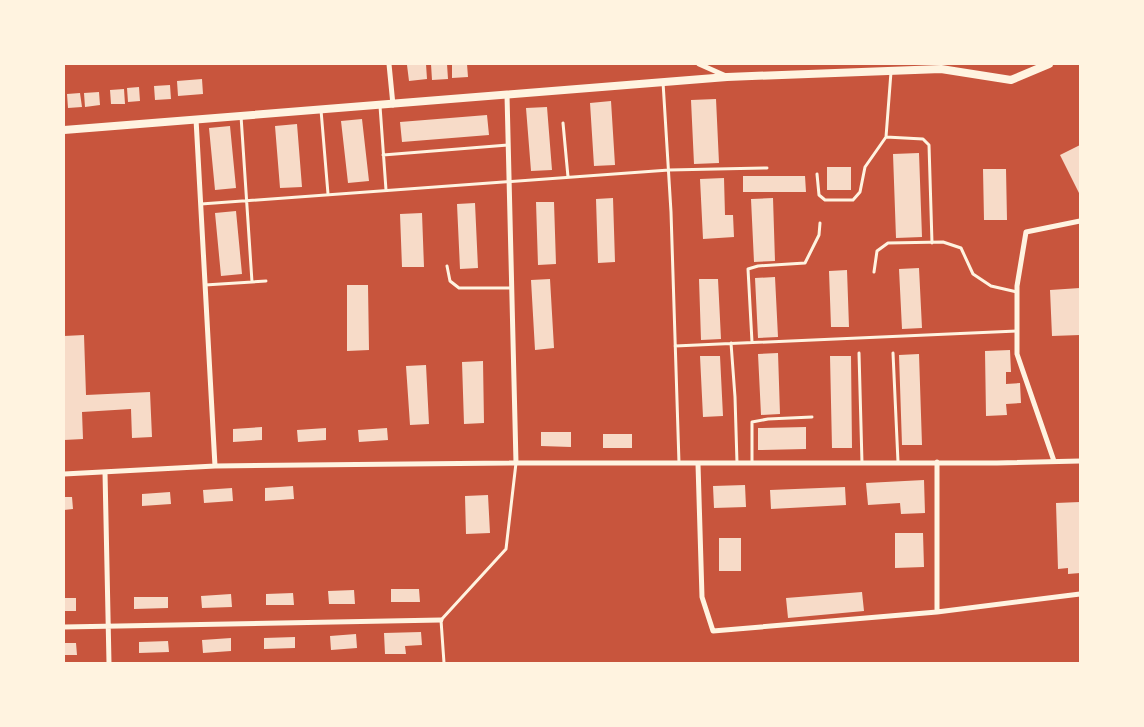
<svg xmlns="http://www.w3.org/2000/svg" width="1144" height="727" font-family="Roboto,sans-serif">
	<rect width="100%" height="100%" fill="#c8553d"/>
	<path fill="#f7dbc8" d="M426,64L427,79L409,81L407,65Z
		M431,64H447L448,79L432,80Z
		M467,64L468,77L452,78V65Z
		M202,79L203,94L178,96L177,81Z
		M170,85L171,99L155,100L154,86Z
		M139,87L140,101L128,102L127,88Z
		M124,89L125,104H111L110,90Z
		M99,92L100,105L85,107L84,93Z
		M80,93L82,107L68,108L67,94Z
		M716,99L719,163L694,164L691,100Z
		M611,101L615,165L594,166L590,103Z
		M547,107L552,170L531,171L526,108Z
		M487,115L489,135L402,142L400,122Z
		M362,119L369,181L348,183L341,121Z
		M297,124L302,187L280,188L275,126Z
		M230,126L236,188L215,190L209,128Z
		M1080,145V195L1060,155Z
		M919,153L922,237L896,238L893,154Z
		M827,167H851V190H827Z
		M983,169H1006L1007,220H984Z
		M743,176H805L806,192H743Z
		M724,178L725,215H733L734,237L703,239L700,179Z
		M613,198L615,262L598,263L596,199Z
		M773,198L775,261L754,262L751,199Z
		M536,202H554L556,264L538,265Z
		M475,203L478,268L460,269L457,204Z
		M236,211L242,274L221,276L215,213Z
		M422,213L424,267H402L400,214Z
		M919,268L922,328L902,329L899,269Z
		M847,270L849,327H831L829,271Z
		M775,277L778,337L758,338L755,278Z
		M550,279L554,348L535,350L531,280Z
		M699,279H718L721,339L701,340Z
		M347,285H368L369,350L347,351Z
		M1080,288V306H1079L1080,335L1052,336L1050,290Z
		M84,335L86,395L150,392L152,437L132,438L131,409L82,412L83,439L64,440V336Z
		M1010,350L1011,372H1006V384L1020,383L1021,403L1006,404L1007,415L986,416L985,351Z
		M778,353L780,414L761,415L758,354Z
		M919,354L922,445H902L899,355Z
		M700,356H720L723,416L703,417Z
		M830,356H851L852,448H832Z
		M483,361L484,423L464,424L462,362Z
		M426,365L429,424L410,425L406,366Z
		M262,427V440L233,442V429Z
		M806,427V449L758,450V428Z
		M326,428V440L298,442L297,430Z
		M387,428L388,440L359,442L358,430Z
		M541,432H571V447L541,446Z
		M603,434H632V448H603Z
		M924,480L925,513L901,514L900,503L868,505L866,483Z
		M745,485L746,507L714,508L713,486Z
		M293,486L294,499L265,501V488Z
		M845,487L846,505L771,509L770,490Z
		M232,488L233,501L204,503L203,490Z
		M170,492L171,504L142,506V494Z
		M488,495L490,533L466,534L465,496Z
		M64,497H72L73,509L64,510Z
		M1080,502V573L1068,574V568L1058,569L1056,503Z
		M895,533H923L924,567L895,568Z
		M719,538H741V571H719Z
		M391,589H419L420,602H391Z
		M354,590L355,604H329L328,591Z
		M862,592L864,611L788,618L786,598Z
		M293,593L294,605H266V594Z
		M231,594L232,607L202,608L201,596Z
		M134,597H168V608L134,609Z
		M64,598H76V611H64Z
		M421,632L422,645L405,646L406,654H385L384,633Z
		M356,634L357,648L331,650L330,636Z
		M295,637V648L264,649V638Z
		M231,638V651L203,653L202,640Z
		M168,641L169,652L139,653V642Z
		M64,643H76L77,655H64Z"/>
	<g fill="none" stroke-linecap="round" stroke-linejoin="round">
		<path stroke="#fff3e0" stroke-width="3" d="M663,82L671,212L679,463
			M380,106L386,190
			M321,110L328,194
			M241,116L252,282
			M563,123L568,177
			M886,137L923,139L929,145L932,243
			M383,155L508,145
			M817,174L819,195L825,200H853L860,192L865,167L886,137L891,72
			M201,204L669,170L767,168
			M447,266L450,281L459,288H512
			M874,272L877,251L888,243L943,242L961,248L973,274L991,286L1017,292
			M205,285L266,281
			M752,342L748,269L758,266L805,263L819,235L820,223
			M731,343L735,397L737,463
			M675,346L1017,331
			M859,353L862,463
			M893,353L898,462
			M752,463V422L768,419L812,417
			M444,663L441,620L506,549L516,463"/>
		<path stroke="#fff3e0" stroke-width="5" d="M389,64L393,105
			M699,64L726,76
			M507,95L516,463
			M196,119L215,466
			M1054,461L1017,354V286L1026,232L1080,221
			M698,464L702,597L713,631L937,612L1080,594
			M105,472L109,663
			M64,474L215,466L516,463H997L1080,461
			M937,612V462
			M64,627L441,620"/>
		<path stroke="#fff3e0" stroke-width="8" d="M64,130L727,77L941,69L1011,80L1049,64"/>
	</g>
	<rect width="1144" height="727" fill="none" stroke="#fff3e0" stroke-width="130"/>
</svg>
